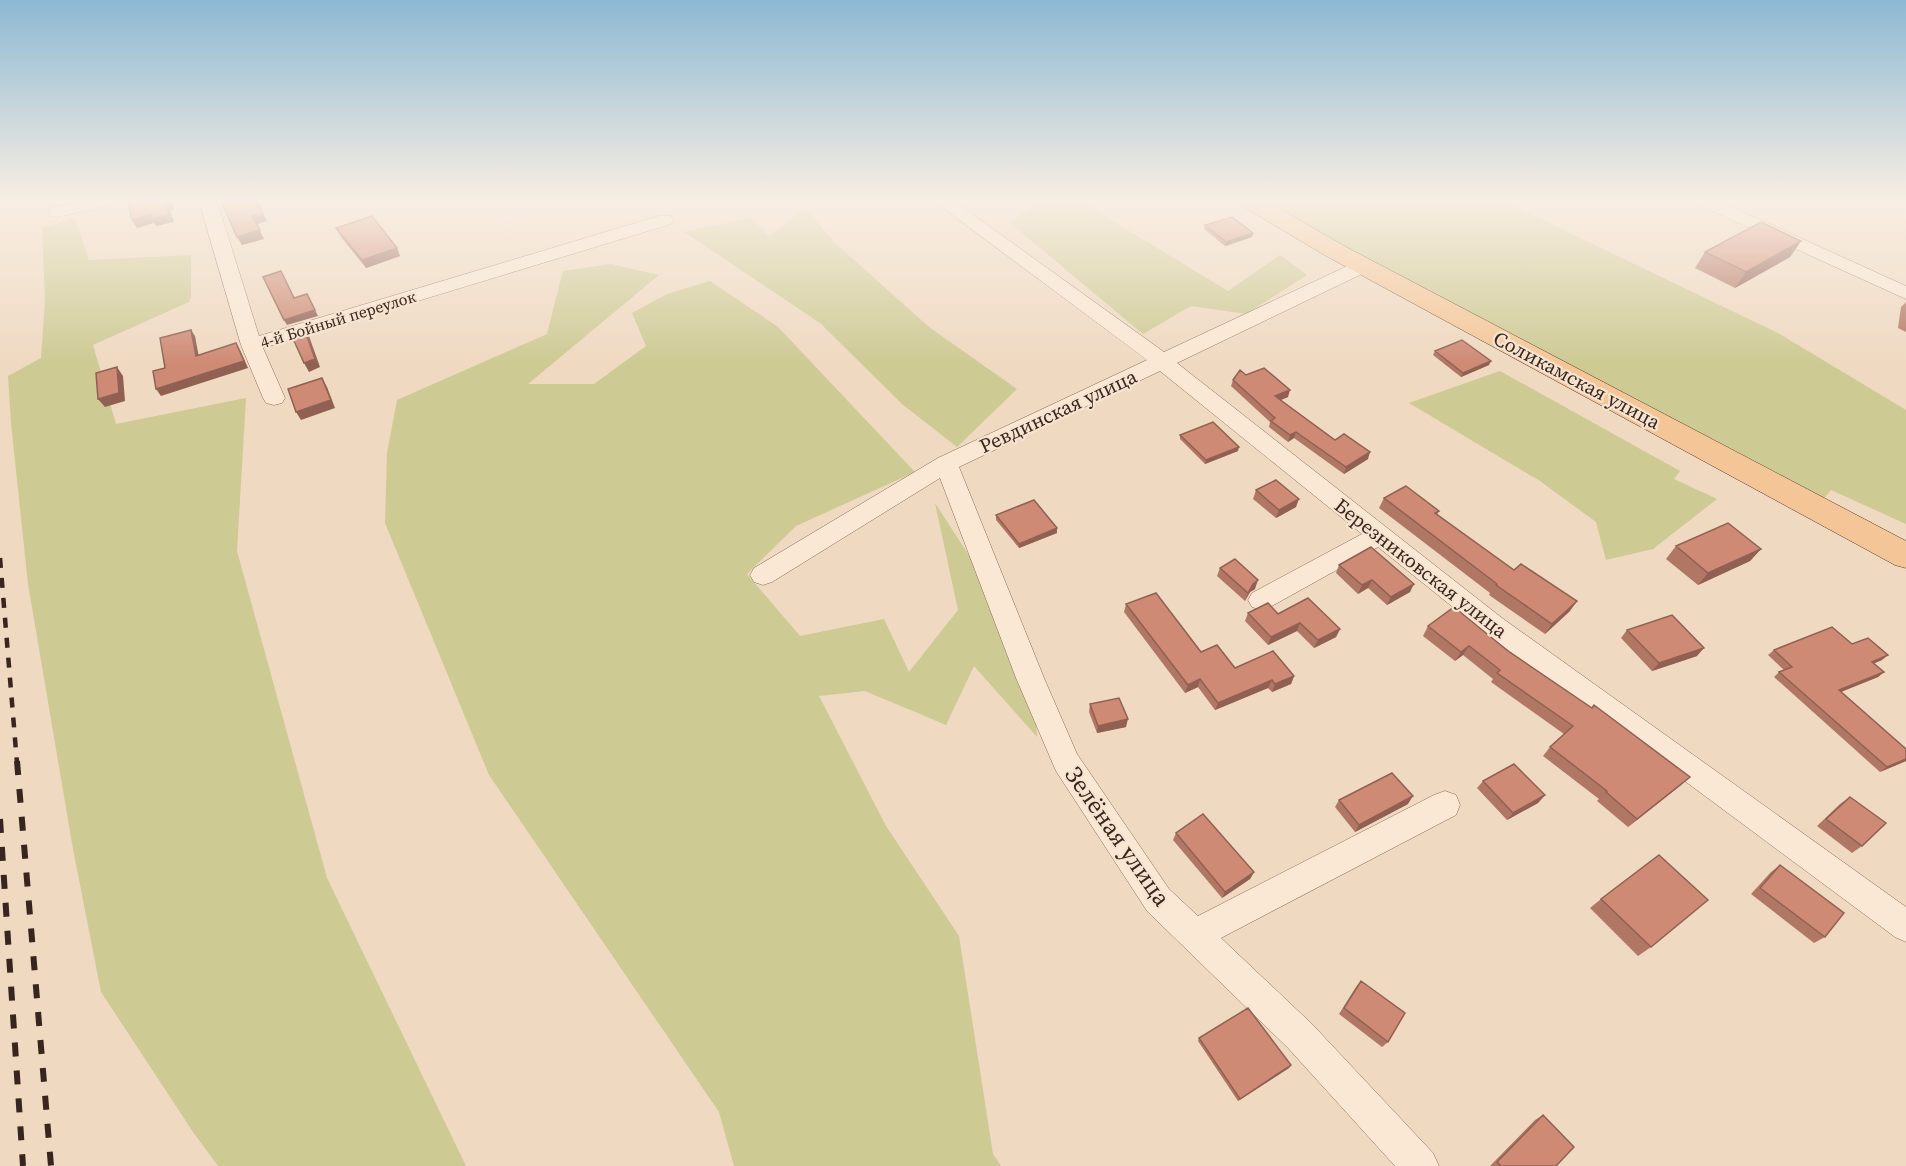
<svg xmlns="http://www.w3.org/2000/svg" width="1906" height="1166" font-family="'Source Serif 4',serif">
	<rect width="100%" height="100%" fill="#efd9c1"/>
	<path fill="#cdca94" d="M1040,201H1080L1228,291L1280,255L1307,275L1246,314L1191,306L1143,334L1010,223Z
		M1266,201H1503L1778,333L1906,410V524L1831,490L1820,503L1368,261Z
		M805,208L834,242L929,327L1017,389L957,447L902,404L820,323L684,232L751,218L769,236Z
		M75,218L89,260L191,255V296L189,302L93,345L116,424L246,398L237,551L327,878L466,1166H218L193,1132L101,992L73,849L28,584L11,423L8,376L41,358L45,300L42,228Z
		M611,264L659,275L528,384H594L646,346L632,313L667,294L710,281L778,327L915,472L796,526L747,574L800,636L884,619L909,672L958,610L935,503L997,599L1034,687L1037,737L974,666L946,725L865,691L819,696L886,826L959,936L993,1154L1001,1166H734L719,1112L489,775L385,523L387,453L397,400L547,334L563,271Z
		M1500,371L1680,471L1674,479L1717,499L1653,549L1606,560L1596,522L1540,481L1409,403Z"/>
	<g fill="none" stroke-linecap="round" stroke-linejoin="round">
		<defs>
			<path id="minor" d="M84,201H115L112,205L57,217L51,216L48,212L51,208Z
				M199,201H217L259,336L659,216H671L674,220L671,224L263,348L285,398L282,403L274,405L266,403L263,398L241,345Z
				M934,201H954L1164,352L1356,262H1370L1373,266L1370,270L1177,363L1502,618L1906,907V942L1895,937L1484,632L1378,547L1270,607L1261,610L1252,607L1248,600L1252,593L1362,534L1160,371L959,467L1044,678L1077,754L1169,889L1198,916L1434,795L1445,791L1456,795L1460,805L1456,815L1221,938L1312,1024L1433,1153L1439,1166H1395L1288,1048L1147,911L1056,771L1016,678L940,478L772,582L763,585L754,582L750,575L754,568L938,458L1147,360Z
				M1696,201H1719L1906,286V299L1699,205Z"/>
			<path id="primary" d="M1239,201H1266L1346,247L1906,541V568L1895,565L1328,257L1242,206Z"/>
		</defs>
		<use href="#minor" stroke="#896958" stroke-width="1"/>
		<use href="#primary" stroke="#56382c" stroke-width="1"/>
		<use href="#minor" fill="#fae8d4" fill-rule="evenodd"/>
		<use href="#primary" fill="#f4c697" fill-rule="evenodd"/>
		<path stroke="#38251d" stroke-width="4.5" stroke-dasharray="10 10" stroke-linecap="butt" d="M0,558L17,763"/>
		<path stroke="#38251d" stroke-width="6" stroke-dasharray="14 14" stroke-linecap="butt" d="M17,761L51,1166
			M0,819L23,1166"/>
	</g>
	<path fill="#b17765" d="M1205,225L1253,233L1252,237L1225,246L1204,229Z
		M336,228L397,248L400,256L366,268L340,236Z
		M1801,241L1790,257L1735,288L1695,268L1705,252Z
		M1906,302V332L1898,328L1901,307Z
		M1435,351L1489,365L1461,377L1433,355Z
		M1246,375L1288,397L1281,400L1335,440L1368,459L1344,474L1294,438L1288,442L1269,427L1270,422L1231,386L1233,380Z
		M1180,435L1238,451L1205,464L1180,439Z
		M1256,490L1296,507L1276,518L1253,499Z
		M1384,498L1439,511L1437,515L1570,611L1545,634L1489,595L1490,593L1379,508Z
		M996,515L1057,528V533L1019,548L996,520Z
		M1676,546L1761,549L1750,561L1698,585L1666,559Z
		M1339,565L1410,592L1387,605L1368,588L1358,594L1336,573Z
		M1220,568L1255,589L1250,592L1245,601L1217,576Z
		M1126,604L1201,652L1235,668L1294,676L1291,684L1272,692L1268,688L1215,710L1198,687L1185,693L1124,612Z
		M1248,613L1278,614L1340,629L1336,637L1314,648L1297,631L1268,645L1245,621Z
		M1428,626L1508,651L1681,785L1628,827L1597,801L1599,799L1543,756L1550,747L1564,734L1491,682L1493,679L1463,655L1455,661L1423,636Z
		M1627,630L1697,656L1652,671L1621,638Z
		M1852,644L1882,660L1874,663L1884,672L1878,677L1841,692L1906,761L1880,772L1774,677L1779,672L1784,670L1768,655L1774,650Z
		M1090,704L1126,727L1097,733L1089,712Z
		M1483,781L1545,795L1538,803L1507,820L1477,788Z
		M1850,797L1862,846L1852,853L1817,826L1840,804Z
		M1339,800L1408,804L1355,832L1335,807Z
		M1176,833L1254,872L1250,879L1222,898L1173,840Z
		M1780,865L1825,937L1814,943L1751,894L1771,872Z
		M1601,899L1651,947L1638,956L1590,908Z
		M1361,981L1388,1042L1382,1047L1339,1014L1356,987Z
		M1199,1038L1291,1065L1289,1068L1238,1101L1198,1041Z
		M1543,1115L1556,1166H1490L1535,1120Z"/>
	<path fill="#906152" d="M169,201H172L174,209L170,210L174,222L156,226L154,223L137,228L132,220L166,203Z
		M257,201L267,221L257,224L264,239L242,245L237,237Z
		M1253,233L1252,237L1225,246L1226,242Z
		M1801,241L1790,257L1735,288L1746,272Z
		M397,248L400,256L366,268L362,260Z
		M307,294L318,316L287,325L284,320Z
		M304,328L309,336L320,367L309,372L304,363Z
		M191,330L195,336L200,363L196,356Z
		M236,343L240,350L248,368L161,396L156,389Z
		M1491,361L1489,365L1461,377L1463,373Z
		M117,367L123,376L125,401L105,407L98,399Z
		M322,378L327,387L335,408L301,420L296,412Z
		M1290,390L1288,397L1273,403L1275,396Z
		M1296,432L1294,438L1288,442L1290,435Z
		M1239,447L1238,451L1205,464L1206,460Z
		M1370,452L1368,459L1344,474L1346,467Z
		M1299,499L1296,507L1276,518L1279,510Z
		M1057,528V533L1019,548V544Z
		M1761,549L1750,561L1698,585L1708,573Z
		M1258,580L1255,589L1250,592L1245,601L1248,593L1253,584Z
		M1372,580L1368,588L1358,594L1362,585Z
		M1414,584L1410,592L1387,605L1391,597Z
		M1577,601L1570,611L1545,634L1552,624Z
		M1300,623L1297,631L1268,645L1271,637Z
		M1340,629L1336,637L1314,648L1318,640Z
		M1469,646L1463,655L1455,661L1461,652Z
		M1704,648L1697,656L1652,671L1659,663Z
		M1888,655L1882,660L1866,667L1872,662Z
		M1884,672L1878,677L1833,695L1839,690Z
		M1294,676L1291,684L1272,692L1275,684Z
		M1200,679L1198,687L1185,693L1188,685Z
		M1272,680L1268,688L1215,710L1218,703Z
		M1128,719L1126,727L1097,733L1098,726Z
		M1906,759V761L1880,772L1887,767Z
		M1690,777L1681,785L1628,827L1637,819Z
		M1545,795L1538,803L1507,820L1513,813Z
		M1413,796L1408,804L1355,832L1359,825Z
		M1254,872L1250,879L1222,898L1225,892Z
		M1291,1065L1289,1068L1238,1101L1240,1099Z"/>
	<path fill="#ce8a75" stroke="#906152" stroke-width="1.5" d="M137,201H169L170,202L166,203L169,215L151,219V215L132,220L128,203Z
		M221,201H257L263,213L252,216L260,230L237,237Z
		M372,216L397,248L362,260L336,228Z
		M1232,217L1253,233L1226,242L1205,225Z
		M1761,222L1801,241L1746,272L1705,252Z
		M281,271L294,298L307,294L315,310L284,320L263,277Z
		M304,328L315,359L304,363L290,332Z
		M191,330L196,356L236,343L244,361L156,389L153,371L165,368L160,338Z
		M1462,340L1491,361L1463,373L1435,351Z
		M117,367L119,393L98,399L96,373Z
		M1264,368L1290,390L1275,396L1335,440L1344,434L1370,452L1346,467L1296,432L1290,435L1271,421L1275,418L1233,380L1240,370L1246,375Z
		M322,378L331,400L296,412L288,389Z
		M1213,422L1239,447L1206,460L1180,435Z
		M1276,480L1299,499L1279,510L1256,490Z
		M1406,486L1439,511L1435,513L1514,570L1521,564L1577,601L1552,624L1496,585L1497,584L1384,498Z
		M1034,500L1057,528L1019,544L996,515Z
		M1728,523L1761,549L1708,573L1676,546Z
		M1371,547L1414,584L1391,597L1372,580L1362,585L1339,565Z
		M1235,559L1258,580L1253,584L1248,593L1220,568Z
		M1156,593L1201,652L1217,645L1235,668L1273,651L1294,676L1275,684L1272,680L1218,703L1200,679L1188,685L1126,604Z
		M1308,598L1340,629L1318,640L1300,623L1271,637L1248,613L1268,603L1278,614Z
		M1454,607L1508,651L1592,708L1594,705L1690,777L1637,819L1606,792L1607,791L1550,747L1573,726L1497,673L1500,670L1469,646L1461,652L1428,626Z
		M1672,615L1704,648L1659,663L1627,630Z
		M1832,627L1852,644L1868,638L1888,655L1872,662L1884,672L1839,690L1906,749V759L1887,767L1779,672L1792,667L1774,650Z
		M1119,698L1128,719L1098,726L1090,704Z
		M1514,764L1545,795L1513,813L1483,781Z
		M1392,773L1413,796L1359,825L1339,800Z
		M1850,797L1886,823L1862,846L1826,819Z
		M1203,814L1254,872L1225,892L1176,833Z
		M1659,855L1708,900L1651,947L1601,899Z
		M1780,865L1844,913L1825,937L1760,888Z
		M1361,981L1405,1013L1388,1042L1344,1008Z
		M1248,1008L1291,1065L1240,1099L1199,1038Z
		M1543,1115L1574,1147L1556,1166H1501L1497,1162Z"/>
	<linearGradient id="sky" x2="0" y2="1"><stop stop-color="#8db9d3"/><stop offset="0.55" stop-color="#f8eee3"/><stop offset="1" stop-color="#f8eee3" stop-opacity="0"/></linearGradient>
	<rect width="1906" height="364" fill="url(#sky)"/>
	<g text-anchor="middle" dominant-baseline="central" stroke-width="4.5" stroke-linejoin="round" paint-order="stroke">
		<g font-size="16" fill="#38251d" stroke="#f6e4d0">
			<text transform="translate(338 319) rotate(-17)">4-й Бойный переулок</text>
		</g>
		<g font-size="20" fill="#38251d" stroke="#f6e4d0">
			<text transform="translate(1577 380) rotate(28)">Соликамская улица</text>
			<text transform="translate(1058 411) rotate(-25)">Ревдинская улица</text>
			<text transform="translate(1421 568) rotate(38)">Березниковская улица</text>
		</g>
		<g font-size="24" fill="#38251d" stroke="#f6e4d0">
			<text transform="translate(1118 836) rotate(55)">Зелёная улица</text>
		</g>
	</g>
</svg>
